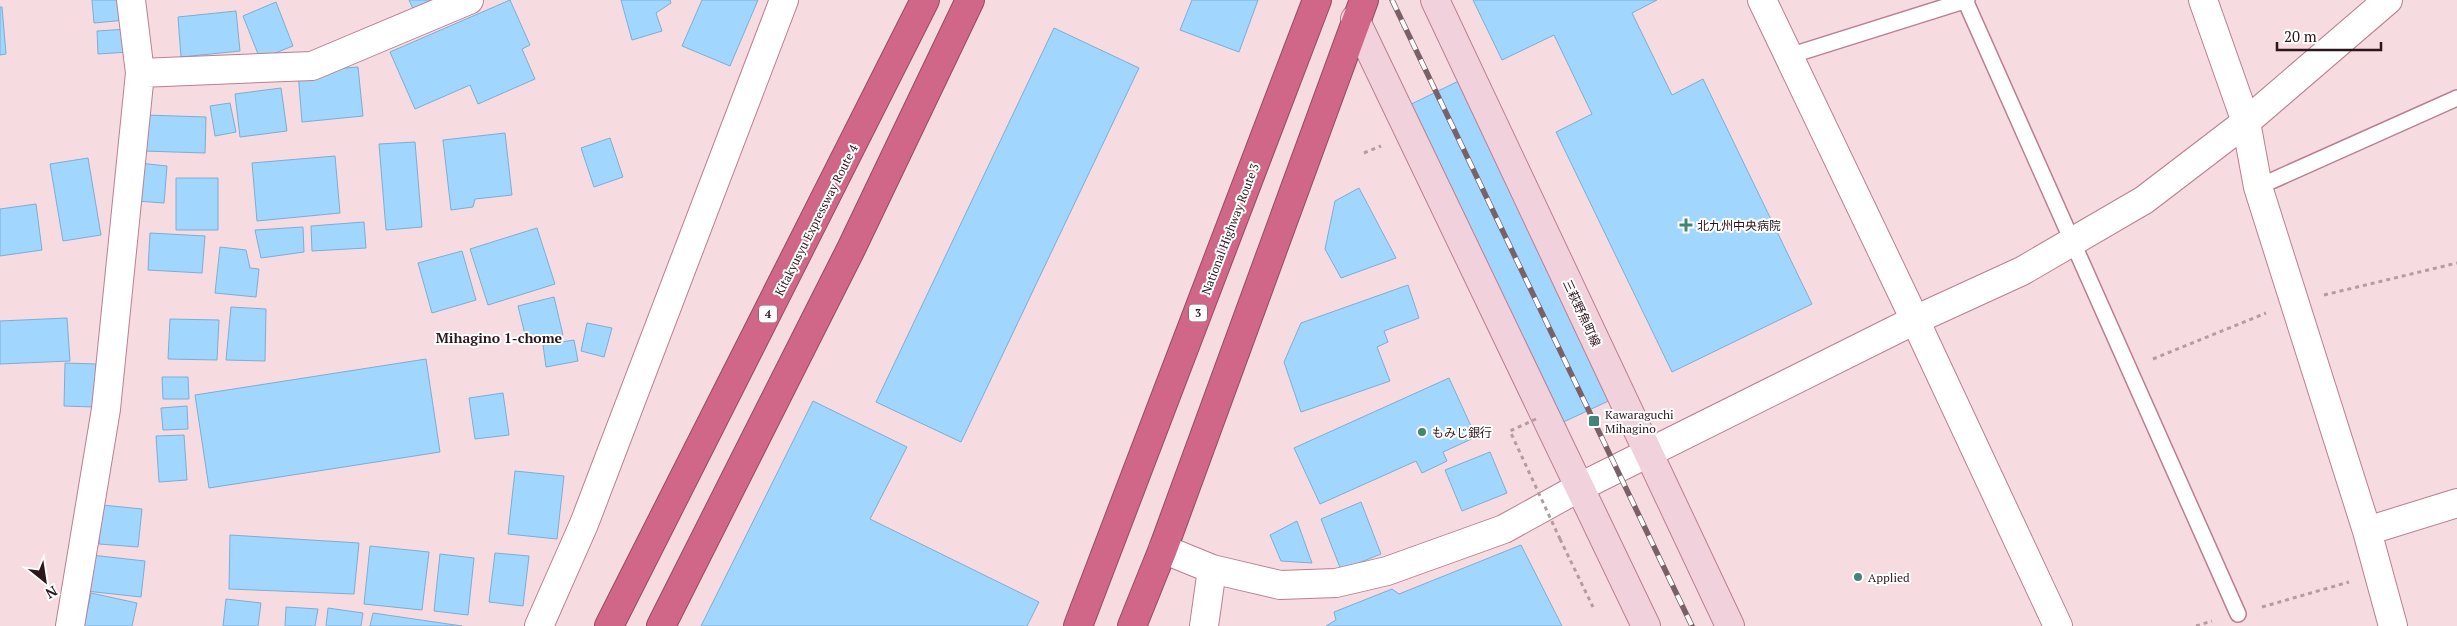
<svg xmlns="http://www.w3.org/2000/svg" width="2457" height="626" font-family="'PT Serif','Noto Sans JP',serif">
	<rect width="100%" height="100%" fill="#f6dbe1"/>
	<path fill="#a1d6fe" stroke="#7aaed5" d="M92,0H124L126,20L94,23Z
		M409,0H437L413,9Z
		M510,0L530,45L522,49L535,79L478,104L470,85L415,109L390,52Z
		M621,0H670L671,3L656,13L662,31L632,40Z
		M702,0H758L730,66L682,46Z
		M1192,0H1258L1239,52L1180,30Z
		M1473,0H1657L1632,13L1672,95L1703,79L1812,304L1672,372L1556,132L1592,114L1554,35L1502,60Z
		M276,2L293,46L260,59L243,16Z
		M0,7H2L6,54L0,55Z
		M236,11L240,51L181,57L178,17Z
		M1054,28L1139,68L961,442L876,402Z
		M128,29L129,52L98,54L97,31Z
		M358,67L363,116L302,122L298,72Z
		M1479,71L1630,391L1542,432L1391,114Z
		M281,88L287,131L240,137L235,94Z
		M230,103L236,132L215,136L210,106Z
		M144,115L206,117L205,153L143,151Z
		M505,133L512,195L475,199L473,207L451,210L443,140Z
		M610,138L623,177L594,187L581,148Z
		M415,142L422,227L386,230L379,144Z
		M335,156L340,213L257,221L252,163Z
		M88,158L101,235L63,241L50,164Z
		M139,163L167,166L164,203L136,201Z
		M176,178H218V230H176Z
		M1359,188L1396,258L1341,278L1325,249L1335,201Z
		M36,204L42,250L0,256V209Z
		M364,222L366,248L312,251L311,226Z
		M303,227L304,252L261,258L255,230Z
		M537,228L555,284L488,305L470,249Z
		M150,233L205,236L202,273L148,270Z
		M220,247L246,250L250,268L259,269L256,297L215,293Z
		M462,251L476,300L432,313L418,263Z
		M1408,285L1419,318L1384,331L1388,342L1377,347L1390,381L1301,412L1284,362L1301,323Z
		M554,297L563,335L527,343L518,306Z
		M231,307L266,309L265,361L226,360Z
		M67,318L70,361L0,364V321Z
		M170,319L219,320L217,360L168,359Z
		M587,323L612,328L604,357L581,351Z
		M574,340L578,361L546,367L543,345Z
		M426,359L440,452L209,488L195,395Z
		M65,363L96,364L94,407L64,406Z
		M162,377H188L189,399H163Z
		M1449,378L1476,437L1443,452L1447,461L1422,473L1416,461L1320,504L1294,448Z
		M503,393L509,435L475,439L469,398Z
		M813,401L907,447L870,519L1039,602L1027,626H701Z
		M187,406L188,429L163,430L161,408Z
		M184,435L187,480L159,482L156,436Z
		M1490,452L1507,493L1462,511L1445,470Z
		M515,471L564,476L557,539L508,534Z
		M1361,502L1381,554L1341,570L1321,519Z
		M102,505L142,509L138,547L99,544Z
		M1297,521L1312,563L1281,561L1270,535Z
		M230,535L359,543L354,594L229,589Z
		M1521,545L1562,626H1326L1336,620L1334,612L1392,589L1399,594Z
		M370,546L429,552L422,610L364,604Z
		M495,553L529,556L523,606L489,602Z
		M440,554L474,558L468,615L434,611Z
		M91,555L145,561L141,597L86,591Z
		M91,593L137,603L132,626H84Z
		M226,599L261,603L258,626H223Z
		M286,607L318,609L315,626H285Z
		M328,608L363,613L361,626H326Z
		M373,613L462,626H370Z"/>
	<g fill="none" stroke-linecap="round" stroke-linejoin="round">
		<defs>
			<path id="lane" d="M1965,0L2238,614
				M1789,56L1967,0
				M2258,187L2457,98"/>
			<path id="street" d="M1762,0L1915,320L2058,626
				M2203,0L2246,122L2258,187L2367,531L2393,626
				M140,73L312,66L469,0
				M2367,531L2457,503
				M1163,549L1212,569L1204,626
				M1212,569L1280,585L1336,583L1387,571L1504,529L1580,487L1915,320L2022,271L2144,200L2246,122L2388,0
				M70,626L106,409L140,73L131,0
				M539,626L584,524L784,0"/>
			<path id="secondary" d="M1435,0L1730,626
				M1355,19L1646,626"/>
			<path id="highway" d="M609,626L925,0
				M661,626L851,249L970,0
				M1078,626L1317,0
				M1132,626L1163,549L1364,0"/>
		</defs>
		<use href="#lane" stroke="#bc7e90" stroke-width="18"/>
		<use href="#street" stroke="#bc7e90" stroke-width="30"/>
		<use href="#secondary" stroke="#bc7e90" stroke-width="30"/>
		<use href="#highway" stroke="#974a62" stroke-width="30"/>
		<path stroke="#b69ca2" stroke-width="3" stroke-dasharray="4 4" stroke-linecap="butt" d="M1364,153L1381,146
			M2324,295L2457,263
			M2153,359L2266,313
			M1560,539L1593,607
			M2262,607L2349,582
			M2196,626L2212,621"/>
		<use href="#lane" stroke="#fff" stroke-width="15"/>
		<use href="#street" stroke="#fff" stroke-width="28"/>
		<use href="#secondary" stroke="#f1d1db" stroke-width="28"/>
		<use href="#highway" stroke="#d06788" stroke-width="28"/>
		<defs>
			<path id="rail" d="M1392,0L1692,626"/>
		</defs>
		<use href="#rail" stroke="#7a6167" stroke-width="5.5"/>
		<use href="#rail" stroke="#fff" stroke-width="4" stroke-dasharray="11" stroke-linecap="butt"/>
		<path stroke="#b69ca2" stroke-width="3" stroke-dasharray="4 4" stroke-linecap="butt" d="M1536,419L1510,431L1560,539"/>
	</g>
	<g fill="#418579" stroke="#fff" stroke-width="2">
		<path d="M1683.5 217.5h5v5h5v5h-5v5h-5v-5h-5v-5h5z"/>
		<rect x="1588" y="415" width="12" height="12" rx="2.5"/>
		<circle cx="1422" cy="432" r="5"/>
		<circle cx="1858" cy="577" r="5"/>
	</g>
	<g text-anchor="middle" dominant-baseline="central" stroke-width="4" stroke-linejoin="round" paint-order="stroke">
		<g fill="#fff" stroke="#6c5b60" stroke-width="1">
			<rect x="1189" y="304.5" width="18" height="17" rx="4"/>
			<rect x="759" y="305.5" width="18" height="17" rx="4"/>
		</g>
		<g font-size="11" font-weight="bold" fill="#2d151c">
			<text x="1198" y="313">3</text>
			<text x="768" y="314">4</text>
		</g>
		<g font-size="12" fill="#2d151c" stroke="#fff">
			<text transform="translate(816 220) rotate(-63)">Kitakyusyu Expressway Route 4</text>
			<text transform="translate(1230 229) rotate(-69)">National Highway Route 3</text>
			<text transform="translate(1582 313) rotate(65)">三萩野魚町線</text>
		</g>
		<g font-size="12" fill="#2d151c" stroke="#fff" text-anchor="start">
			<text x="1697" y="225">北九州中央病院</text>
			<text x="1605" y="414">Kawaraguchi<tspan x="1605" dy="14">Mihagino</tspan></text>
			<text x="1432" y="432">もみじ銀行</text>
			<text x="1868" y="577">Applied</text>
		</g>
		<g font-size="14" font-weight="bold" fill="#2d151c" stroke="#fff">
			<text x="499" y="337">Mihagino 1-chome</text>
		</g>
	</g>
	<g transform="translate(45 581) rotate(150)" stroke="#ffffff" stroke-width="4" paint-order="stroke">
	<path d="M0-4L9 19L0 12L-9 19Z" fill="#2d151c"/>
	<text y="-8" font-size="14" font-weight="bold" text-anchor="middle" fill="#2d151c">N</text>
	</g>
	<path d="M2277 42v8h104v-8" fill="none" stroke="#2d151c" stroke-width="2.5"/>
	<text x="2284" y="42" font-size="15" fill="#2d151c" stroke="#ffffff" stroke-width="4" paint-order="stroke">20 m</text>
</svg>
